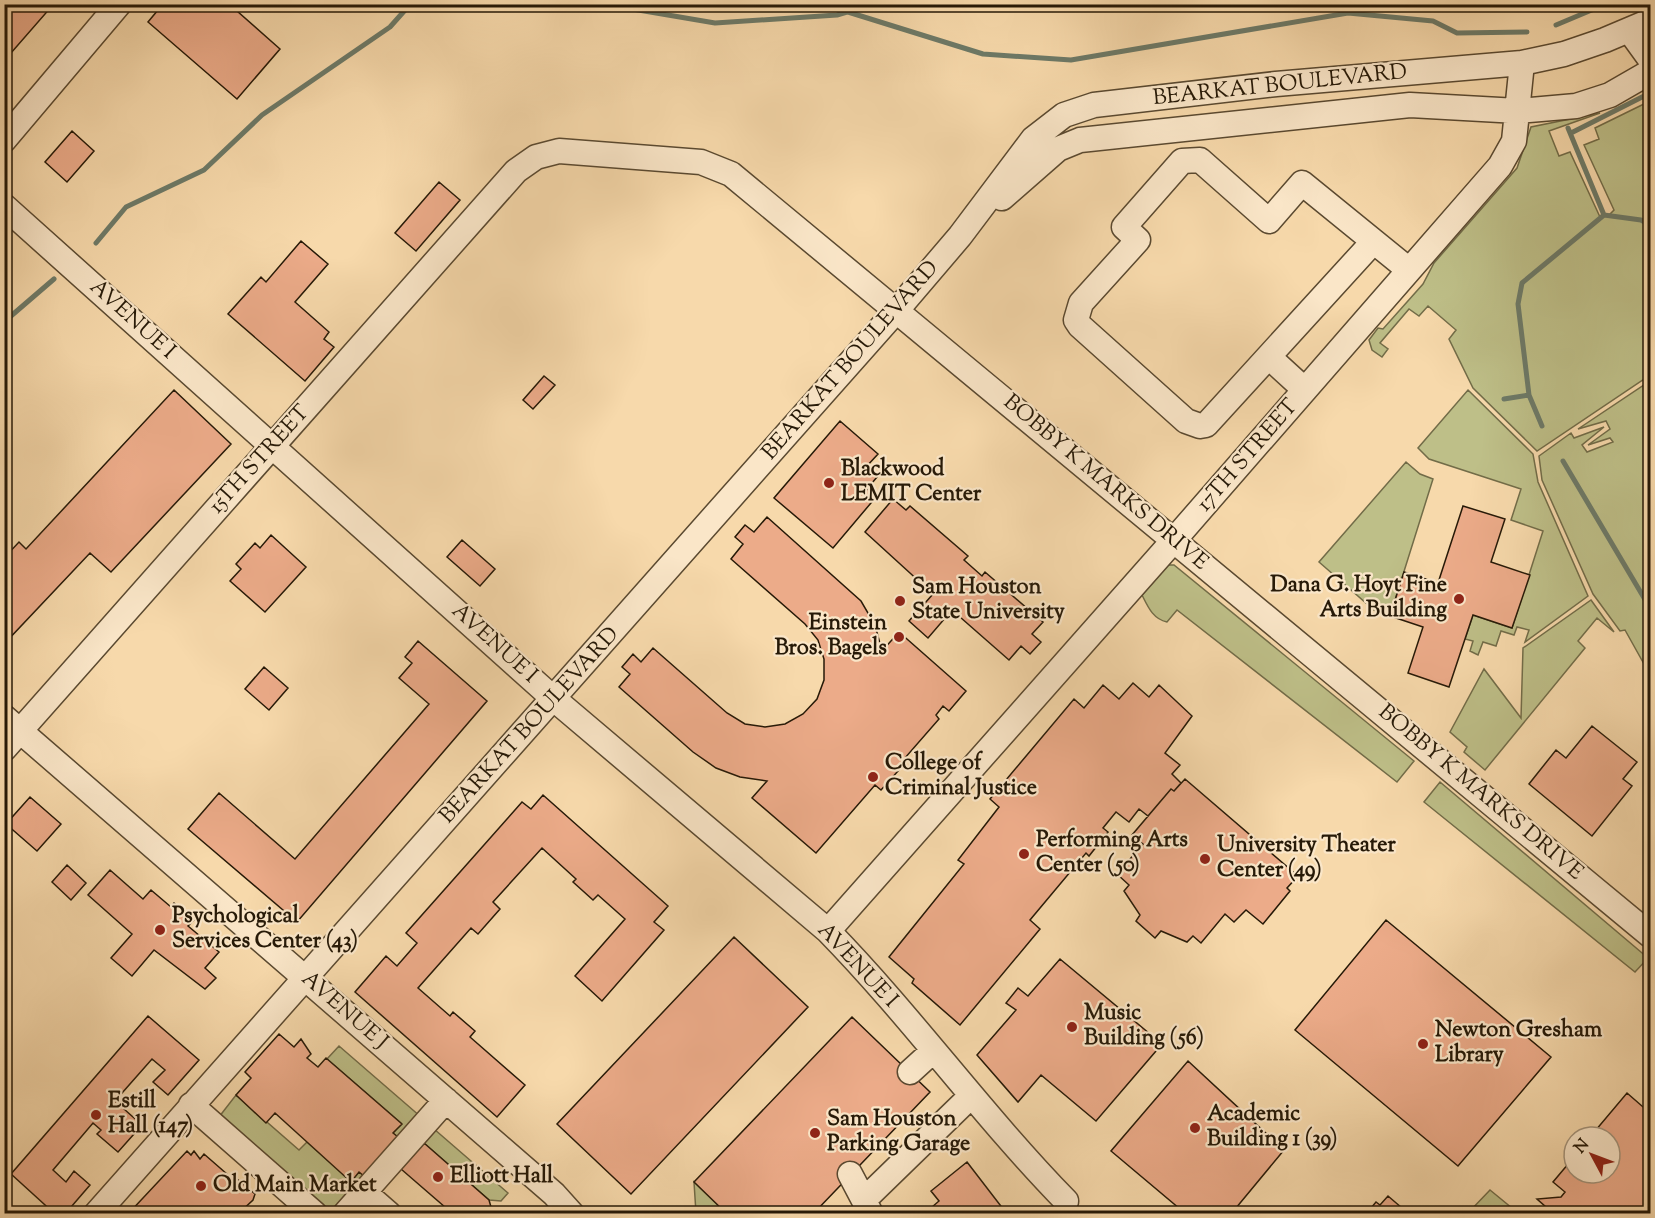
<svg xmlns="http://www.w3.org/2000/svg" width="1655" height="1218" font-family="'Sorts Mill Goudy',serif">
	<rect width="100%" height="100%" fill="#f7d9ab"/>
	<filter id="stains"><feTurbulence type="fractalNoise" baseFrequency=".00333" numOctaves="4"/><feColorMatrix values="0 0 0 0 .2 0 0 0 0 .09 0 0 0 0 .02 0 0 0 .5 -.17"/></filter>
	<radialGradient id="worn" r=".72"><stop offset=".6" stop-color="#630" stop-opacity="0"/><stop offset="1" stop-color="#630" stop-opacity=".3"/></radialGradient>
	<path fill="#bebf88" stroke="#726c48" stroke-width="1.5" d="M1650,101V375L1537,451L1473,388L1449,339L1456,330L1428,306L1419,316L1409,309L1380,343L1388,349L1382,357L1372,350L1369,340L1378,328L1383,329L1423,284L1434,263L1517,168L1531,127L1600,113L1549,131L1559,156L1570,152L1600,217L1608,216L1614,210L1584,145L1599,139L1595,128Z
		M1650,381V687L1644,681L1649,673L1625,630L1620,631L1593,594L1542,480L1539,456L1571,433L1574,438L1604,427L1582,445L1587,452L1613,442L1610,438L1588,445L1610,429L1606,421L1578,429Z
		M1468,390L1533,454L1538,482L1588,596L1525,642L1529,630L1517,627L1514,635L1501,631L1496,646L1483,642L1478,655L1470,651L1473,641L1465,639L1473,615L1512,628L1543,531L1511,520L1521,489L1429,459L1418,448Z
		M1406,462L1420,474L1433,479L1390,616L1374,610L1319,562Z
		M1168,565H1174L1414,761L1397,782L1177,610L1167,622C1153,619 1148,607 1142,595Z
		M1591,600L1614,632L1597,618L1578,641L1585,648L1485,770L1464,752L1467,747L1450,732L1484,669L1521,718L1523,648Z
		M1440,782L1648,958L1635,972L1424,802Z
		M339,1046L421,1117L401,1140L393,1133L401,1123L327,1059Z
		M236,1095L299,1150L307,1142L351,1181L359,1172L367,1178L342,1206L333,1210L322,1207L219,1117Z
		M434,1129L508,1193L501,1201L489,1200L424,1143Z
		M694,1182L727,1213H696Z
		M1490,1190L1518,1213H1468Z"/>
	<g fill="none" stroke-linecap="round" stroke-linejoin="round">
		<path stroke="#6d7a68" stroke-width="5" d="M603,4L715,23L837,15L874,4
			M848,12L983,54L1071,60L1348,13L1433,21L1457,33L1527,32
			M1556,25L1606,4
			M1568,128L1604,215
			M1571,133L1650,93
			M96,243L126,207L204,170L262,115L390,27L406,9L423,4
			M4,322L54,279
			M1504,399L1529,395
			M1542,426L1529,395L1518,304L1522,283L1604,215L1641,220L1650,225
			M1563,461L1650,608"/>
	</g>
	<path fill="#ecab89" stroke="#261907" stroke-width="1.5" d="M4,4L52,6L4,61Z
		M163,4H229L280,49L237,99L148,22Z
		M72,131L94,151L67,182L45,162Z
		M439,182L460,200L416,251L395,233Z
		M301,241L328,264L295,302L329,332L324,339L334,347L305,381L228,314L261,277L266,282Z
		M544,376L555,385L533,409L523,400Z
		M174,390L231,444L111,572L90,553L4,644V558L19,542L26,549Z
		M840,421L878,454L866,467L877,477L867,489L876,497L833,548L774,498Z
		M893,499L906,510L910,506L968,556L964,560L982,576L985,572L1043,622L1032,634L1041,642L1030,654L1021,646L1009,660L952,610L928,638L909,621L933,594L865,532Z
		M1463,506L1505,519L1491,562L1530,575L1512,628L1473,615L1449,687L1408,673L1423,627L1390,616L1404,572L1438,583Z
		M767,517L861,601L875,625L882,651L899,632L966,691L949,711L943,706L936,715L939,719L904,759L907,761L881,790L875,785L816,853L752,798L767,781L740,777L716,768L693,752L619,687L630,674L622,667L633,654L641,662L653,648L727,713L745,724L765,727L785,724L803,714L817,699L824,680V659L818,640L805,624L731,559L743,544L735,537L745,525L754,532Z
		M271,535L306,567L265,612L230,581L241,569L236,564L255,543L260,548Z
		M462,540L495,569L480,586L447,557Z
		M418,641L487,701L297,922L188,829L219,793L295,859L429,704L399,678L412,663L405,657Z
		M264,667L288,688L269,710L245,689Z
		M1133,683L1149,697L1159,685L1192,716L1165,753L1180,765L1172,774L1181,783L1174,791L1171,789L1148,816L1139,809L1129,822L1116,812L1103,828L1108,832L1089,856L1086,853L1030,920L1040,929L960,1025L912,983L914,979L889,957L964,864L958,860L999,807L990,799L1074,699L1084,708L1103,685L1119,699Z
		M1592,726L1637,762L1623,779L1632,786L1592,836L1529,784L1556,750L1566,758Z
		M1185,779L1298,876L1287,888L1290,891L1263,924L1246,910L1234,922L1225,914L1201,943L1193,936L1187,942L1161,931L1155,938L1136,921L1140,915L1124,891L1129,885L1117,874L1143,844L1132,835L1171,789L1174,791Z
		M543,795L668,906L654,922L664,930L602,1001L575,976L625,919L598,895L593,900L573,882L576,879L542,848L493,902L500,909L478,934L471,928L418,988L450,1016L453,1012L475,1031L470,1037L525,1085L497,1117L355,992L386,956L397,966L417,943L406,933L522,802L531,809Z
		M30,797L61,824L37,851L6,824Z
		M67,865L86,883L71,900L52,882Z
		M110,870L143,899L151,890L171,907L174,903L194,920L188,926L219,952L205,968L216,978L205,989L154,950L132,976L111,958L132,934L88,895Z
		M1386,920L1551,1057L1458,1166L1295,1030Z
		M734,937L808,1007L631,1194L557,1124Z
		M1060,959L1162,1044L1096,1121L1041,1075L1018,1102L977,1055L1016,1010L1006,1003L1018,988L1028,996Z
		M148,1016L199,1060L168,1095L153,1082L165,1070L152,1059L115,1101L142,1125L118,1152L97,1134L101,1130L93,1123L53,1170L66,1182L74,1171L90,1185L65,1214H55L11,1174Z
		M852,1017L930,1092L813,1214H727L694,1182Z
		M279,1034L294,1047L301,1039L311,1054L307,1058L318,1067L326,1058L402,1124L393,1133L403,1141L369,1180L359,1172L351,1182L275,1113L266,1123L236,1095L251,1078L245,1072Z
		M1188,1061L1284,1150L1231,1214H1186L1111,1151Z
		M1627,1093L1650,1113V1214H1554L1537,1199L1561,1197L1565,1192L1553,1182L1574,1157V1173H1610V1137H1590Z
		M424,1143L489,1200L491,1207L501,1214H453L401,1169Z
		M187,1151L191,1155L194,1151L200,1159L204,1154L235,1181L237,1179L255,1194L253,1200L238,1214H128Z
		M967,1162L1007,1214H924L939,1201L931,1191Z
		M1388,1196L1409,1214H1366L1376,1202L1380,1205Z"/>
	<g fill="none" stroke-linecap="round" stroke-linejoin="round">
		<defs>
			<path id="minor" d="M1629,30L1650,59
				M4,140L119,4
				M1002,198L1058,149L1080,140L1410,105L1518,111L1576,106L1610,95L1650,72
				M4,206L554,699L828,931C912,1017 982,1115 1066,1201
				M1373,242L1206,425L1200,426L1186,421L1080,326L1076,320L1081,303L1138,240L1124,227L1182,161L1200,160L1269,221L1302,183L1409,270
				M1270,358L1305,390
				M4,717L554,1194L572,1214
				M4,749L516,171L536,157L559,151L701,162L731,174L1650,935
				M828,931L1174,540L1500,166L1514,141L1522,63
				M910,1072L933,1051
				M191,1105L315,1214
				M850,1174L870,1212
				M365,1193L389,1214
				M864,1200L971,1096
				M96,1214L896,311L960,236L1033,139L1064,115L1094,105L1276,84L1522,63L1564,54L1605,40L1650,21
				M345,1214L446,1100"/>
		</defs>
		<use href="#minor" stroke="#5a4930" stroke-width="27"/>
		<use href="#minor" stroke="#fae6c8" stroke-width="24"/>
	</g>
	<g fill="#8f2418" stroke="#fae6c8" stroke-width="2">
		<circle cx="829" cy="483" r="6"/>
		<circle cx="1459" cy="599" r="6"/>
		<circle cx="900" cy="601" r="6"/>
		<circle cx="899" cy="637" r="6"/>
		<circle cx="873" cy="777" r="6"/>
		<circle cx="1024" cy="854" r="6"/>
		<circle cx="1205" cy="859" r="6"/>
		<circle cx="160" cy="930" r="6"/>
		<circle cx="1072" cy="1027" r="6"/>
		<circle cx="1423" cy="1044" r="6"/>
		<circle cx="96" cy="1115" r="6"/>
		<circle cx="1195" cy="1128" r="6"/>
		<circle cx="815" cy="1133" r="6"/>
		<circle cx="438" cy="1177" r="6"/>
		<circle cx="201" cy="1186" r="6"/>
	</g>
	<g text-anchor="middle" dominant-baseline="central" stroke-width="4.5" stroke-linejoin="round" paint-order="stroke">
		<g font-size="22" fill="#261907" stroke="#fae6c8">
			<text transform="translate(1280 86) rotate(-6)">BEARKAT BOULEVARD</text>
			<text transform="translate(132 320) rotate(42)">AVENUE I</text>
			<text transform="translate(851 361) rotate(-49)">BEARKAT BOULEVARD</text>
			<text transform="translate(1248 456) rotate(-49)">17TH STREET</text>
			<text transform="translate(260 460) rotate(-48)">15TH STREET</text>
			<text transform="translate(1105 483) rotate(40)">BOBBY K MARKS DRIVE</text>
			<text transform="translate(494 644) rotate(42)">AVENUE I</text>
			<text transform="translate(530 726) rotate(-48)">BEARKAT BOULEVARD</text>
			<text transform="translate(1480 793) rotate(40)">BOBBY K MARKS DRIVE</text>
			<text transform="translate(857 966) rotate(47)">AVENUE I</text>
			<text transform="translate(344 1011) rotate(41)">AVENUE J</text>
		</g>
		<g font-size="22" font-weight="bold" fill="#261907" stroke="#fae6c8" text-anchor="start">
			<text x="841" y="470">Blackwood<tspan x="841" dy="25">LEMIT Center</tspan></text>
			<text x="1447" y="586" text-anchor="end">Dana G. Hoyt Fine<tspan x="1447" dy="25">Arts Building</tspan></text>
			<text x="912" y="588">Sam Houston<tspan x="912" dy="25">State University</tspan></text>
			<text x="887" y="624" text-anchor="end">Einstein<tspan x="887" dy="25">Bros. Bagels</tspan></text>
			<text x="885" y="764">College of<tspan x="885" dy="25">Criminal Justice</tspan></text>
			<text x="1036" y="841">Performing Arts<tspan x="1036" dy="25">Center (50)</tspan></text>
			<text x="1217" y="846">University Theater<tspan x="1217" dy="25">Center (49)</tspan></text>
			<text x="172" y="917">Psychological<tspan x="172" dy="25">Services Center (43)</tspan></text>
			<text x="1084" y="1014">Music<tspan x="1084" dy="25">Building (56)</tspan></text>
			<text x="1435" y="1031">Newton Gresham<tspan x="1435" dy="25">Library</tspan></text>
			<text x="108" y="1102">Estill<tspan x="108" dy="25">Hall (147)</tspan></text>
			<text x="1207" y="1115">Academic<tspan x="1207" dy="25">Building 1 (39)</tspan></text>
			<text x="827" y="1120">Sam Houston<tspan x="827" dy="25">Parking Garage</tspan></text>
			<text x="450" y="1177">Elliott Hall</text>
			<text x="213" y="1186">Old Main Market</text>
		</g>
	</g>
	<rect width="1655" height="1218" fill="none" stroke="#f7d9ab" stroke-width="24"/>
	<rect x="6" y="6" width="1643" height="1206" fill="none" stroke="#261907" stroke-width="3"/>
	<rect x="12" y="12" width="1631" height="1194" fill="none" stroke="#261907" stroke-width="1.5"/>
	<g transform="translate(1592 1155) rotate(311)"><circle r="28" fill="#fae6c8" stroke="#a5947b" stroke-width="1.5"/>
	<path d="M0-4.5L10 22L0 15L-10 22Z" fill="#8f2418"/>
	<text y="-9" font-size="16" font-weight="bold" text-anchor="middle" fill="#261907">N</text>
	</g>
	<rect width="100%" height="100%" filter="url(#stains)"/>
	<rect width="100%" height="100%" fill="url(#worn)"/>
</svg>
